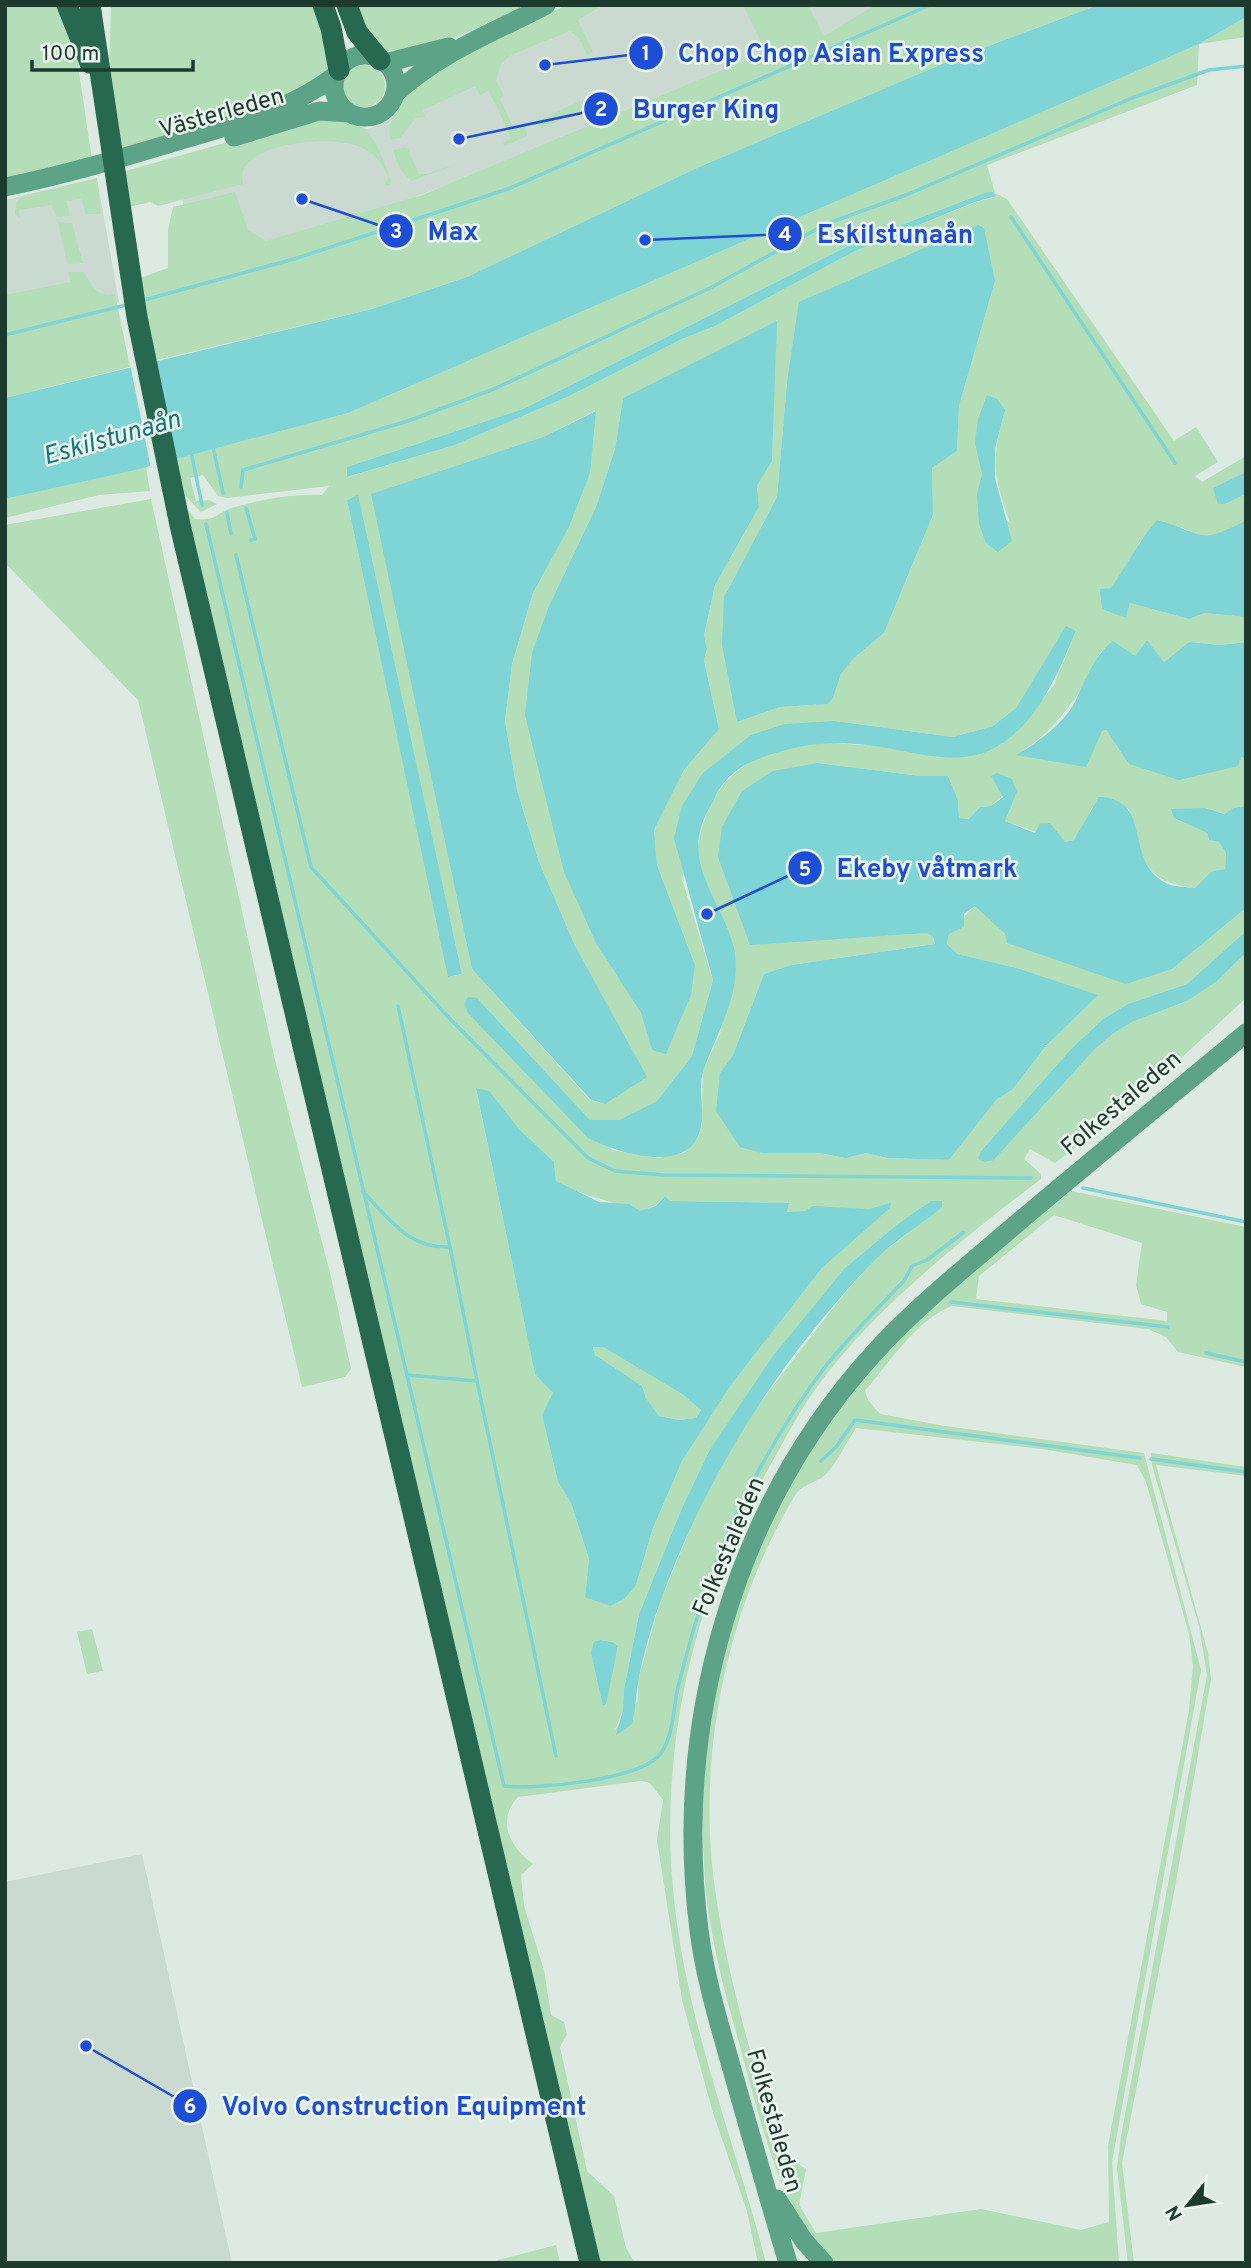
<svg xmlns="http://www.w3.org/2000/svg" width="1251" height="2268" font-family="Overpass,sans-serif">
	<rect width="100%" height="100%" fill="#dceae2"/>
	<path fill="#cbdad1" d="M566,5H894L823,42L199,279L182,199L234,143L357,124L367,129L379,125L400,101Z
		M97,178L119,302L5,324V200Z
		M142,1854L232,2263H5V1882Z"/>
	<path fill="#b3deb8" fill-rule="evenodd" d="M5,5H58L74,38L92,160L5,178Z
		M111,5H312L328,45L329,67L325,77L297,97L119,153L109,73Z
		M357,5H527L428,50L377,51Z
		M566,5H603L578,20L593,52L587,55L579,38L570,31L511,55L501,64L496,81L504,95L500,99L514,129L525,125L527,136L504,146L503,143L511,138L489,91L480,95L475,86L423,110L425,117L416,118L400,138L390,140C381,77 520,31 566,5Z
		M743,5H808L824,36L875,5H1098L959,57L699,167L467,277L372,309L153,361L140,278L168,268V230L173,207L235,192L248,230L266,241L422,195L766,52Z
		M1246,17V37L1199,44L1197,85L987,165L995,193L1007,199L1174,441L1196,427L1218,462L1195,476L1202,482L1246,456V472L1213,489L1225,504L1246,494V520L1218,535L1196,537L1182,527L1140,541L1133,557L1111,588L1100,590L1126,618L1130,603L1189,619L1205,613L1246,617V642L1220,645L1189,642L1164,662L1147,640L1135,656L1101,651C1082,694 1057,729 1017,755L1106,730L1129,764L1241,757L1246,759V806L1233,808L1226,814L1205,808L1174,818L1207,833L1209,840L1219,842L1226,853L1225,869L1211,873L1196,888C1137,881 1145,855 1128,808L1092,807L1084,828L1074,840L1065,842L1005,821L1017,792L991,776L1003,796L991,806L980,807L970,819L959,818L958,800L948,776H920L818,763L750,944L927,933L933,937L934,944L791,965L764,974L733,1055L720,1073L762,1153H819L846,1158L866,1153L887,1158L949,1160L997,1099L1012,1090L1047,1045L1097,995L1017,968L956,954L947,944L949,934L975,905L1005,934L1172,969L1246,908V931L1187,984L1128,1004L1103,1019L1071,1049L981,1151L994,1160L1095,1049L1114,1033L1132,1022L1187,1001L1216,982L1246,953V998L1126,1109L1055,1163L1030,1149L1024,1159L1041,1174V1179C966,1236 876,1307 820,1383C799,1410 783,1443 766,1473C749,1505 731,1538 718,1572C679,1673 662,1791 674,1899C687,2024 735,2142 766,2263H758L747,2211L713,2113L682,2000L657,1840L663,1800L650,1783L641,1781L518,1797C496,1820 510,1848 533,1864L521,1875L524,1906L544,1970L551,2015L564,2022L567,2034L560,2047L587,2171L614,2196L626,2248L635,2263H597L186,507L195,519C220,521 215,512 235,507C263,499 293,494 322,495L329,486L227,498L218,496L203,475L190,478L196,501L209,500L217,504L201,512L177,487L171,460L348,413L1199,44ZM984,193H995L993,198L976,202L855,251L715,326L682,339L567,397L455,445L348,477L347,467L523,409L850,245ZM995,281L959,406L957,451L932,468L933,515L884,633L854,658L841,674L833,698L828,704L780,707L737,722L724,597L777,497L787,382ZM776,322L772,461L757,486L759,507L715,585L704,637L707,649L704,660L719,729L684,770L654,830L657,865L695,965L652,1049L641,1013L597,945L549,606L596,507L615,449L623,398ZM1005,410C991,461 993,474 1010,523L977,494ZM595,411L589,473L569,527L533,593L512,664L505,721L517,790L539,862L575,946L605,1104L590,1100L472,969L372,494L543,437ZM357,496L462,974L449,977L347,500ZM1066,627L1076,631L1054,685L1016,733C967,737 916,743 866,745C846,745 822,740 802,744C738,756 705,789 697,854L727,1004L720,1034L703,1071L702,1124L698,1138L684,1153L659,1158L612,1150L477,998L590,1120H619L657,1101L692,1056L713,980L682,879L703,773L835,721L953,737L993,726L1016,708ZM476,1089L554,1162L556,1181C583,1197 611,1200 640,1212L656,1205L665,1196L670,1201L789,1203L787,1212L869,1209L891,1204L822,1268L731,1385L682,1461L653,1528L636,1585L585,1597L589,1559L571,1503L558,1482L542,1415L554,1393L535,1373ZM931,1201H942V1207L877,1257L844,1294L754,1411L724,1457L692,1524L660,1602L638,1680V1701L615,1730L623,1710L624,1689L639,1614L682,1508L709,1451L845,1268L899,1223ZM600,1640L612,1642L618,1647L604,1706L591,1653Z
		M343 86a21 21 0 1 1 42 0a21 21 0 1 1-42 0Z
		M587,98L592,103L589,108L542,128L538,126V120Z
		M312,118C370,120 372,129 391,181L390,185L384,186L388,177C382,162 372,150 355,145C327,137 258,141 243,170C241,175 243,181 243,184L158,206L150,202L124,208L119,173Z
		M407,147L419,174H427L468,160L411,181L400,169L393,150Z
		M97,178L101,214H86L81,199L67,201L70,216L56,217L52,205L19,210L20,218L15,214L16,203L22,196Z
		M58,222L72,223L83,263L67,264Z
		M68,272H84C92,286 96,297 115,294L130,367L5,398V295L71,282Z
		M146,467L150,491L99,495L5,518V499Z
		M151,499L274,1056L331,1277L351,1369L345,1377L302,1387L138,700L5,563V525Z
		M1071,1191L1246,1227V1367L1178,1352L1166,1337L1148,1329L952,1306C916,1320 890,1362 865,1391L868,1400L880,1414L945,1426L1144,1453L1201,1670L1112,2162L1119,2263H834C826,2254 816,2245 809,2236C776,2192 753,2093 738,2039C722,1982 706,1923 704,1863C701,1804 705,1724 718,1667C745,1551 808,1436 889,1349C944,1291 1009,1241 1071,1191ZM1054,1215L1142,1243L1136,1285L1141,1304L1167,1312V1321L976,1299L979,1276ZM856,1428L1042,1449L1137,1465L1146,1482L1189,1634L1193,1666L1189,1710L1108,2146L1109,2222L1081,2230L981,2209L816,2233L799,2205L806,2169L780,2153C755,2069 729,1984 716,1896C695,1764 725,1612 794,1497C802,1484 813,1484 824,1476C834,1468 848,1440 856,1428Z
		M593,1347H603L682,1394L701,1410L696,1418L679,1420L659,1416L646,1398L642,1386L595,1355Z
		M1151,1453L1246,1467V1476L1156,1465L1208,1653L1211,1679L1176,1882L1122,2163L1134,2263H1128L1117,2168L1121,2136L1207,1675L1199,1626L1152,1465Z
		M92,1629L103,1671L87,1674L77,1632Z
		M556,2245L560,2263H492L498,2260Z"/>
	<path fill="#7fd4d5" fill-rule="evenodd" d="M1098,5H1246V17L1199,44L348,413L135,470L5,499V398L372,309L467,277L699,167L959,57Z
		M993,192L996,196L975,202L855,251L715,326L682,339L567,397L455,445L347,477V467L523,409L850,245L984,193Z
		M978,225L984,228L995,281L959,406L957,451L932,468L933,515L884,633L854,658L841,674L833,698L828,704L780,707L737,722L722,645L724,597L777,497L787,382L799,302Z
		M777,321L772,461L757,486L759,507L715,585L704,636L707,649L704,660L719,729L684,770L654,830L657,865L695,965L691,995L666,1054L652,1050L641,1013L597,945L564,872L525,715L532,653L549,606L596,507L615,449L623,398Z
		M987,395L997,399L1005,410L995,449V478L1012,541L998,552L986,543L979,524L977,494L982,474L975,443L978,419Z
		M596,411L590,473L569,527L533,593L512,664L505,721L517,790L539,862L575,946L647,1077L605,1104L591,1100L472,969L371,494L543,437Z
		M1246,472V494L1225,504H1218L1213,488Z
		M358,495L462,974L448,977L347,500Z
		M1157,520C1205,533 1196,547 1246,520V617L1205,613L1189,619L1130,603L1126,618L1102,609L1100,589L1111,588C1127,565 1139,541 1157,520Z
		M1066,626L1076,631C1057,676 1035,730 988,751C951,767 905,749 867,745C830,741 804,743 769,755C744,763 725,775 714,799C709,809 703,819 701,828C688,870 725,909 734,948C743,991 718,1030 704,1069C697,1087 705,1108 701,1127C691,1177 618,1153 588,1138L468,1013L464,1004L468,997L477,998L590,1120H619L657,1101L692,1056L713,980L674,838L682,806L703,773L751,735L785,724L835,721L953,737L993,726L1016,708Z
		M1147,640L1164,662L1189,642L1220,645L1246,642V759L1241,757L1238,766L1179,780L1129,764L1106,730L1102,731L1086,767L1016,755C1036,744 1066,722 1076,700C1085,680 1095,655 1113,641L1135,656Z
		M818,763L920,776H948L958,800L959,818L969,819L980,807L991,806L1003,797L991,776L997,773L1012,779L1017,792L1005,821L1035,833L1040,823H1050L1065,842L1074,840L1099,797C1155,799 1122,863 1168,884C1175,887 1187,887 1195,888L1211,872L1225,869L1226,853L1219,842L1209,840L1207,833L1174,818L1171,809L1205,808L1225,814L1233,808L1246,806V908L1172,969L1126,984L1007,943L1005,934L975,906L964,914V927L949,934L947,944L957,954L1017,968L1098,995L1047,1045H1044L1046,1046L1012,1090L997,1099L949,1160L887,1158L866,1153L846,1158L819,1153H762L740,1147L716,1111L720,1073L733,1055L764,974L791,965L935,944L933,937L927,933L750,945L718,857L722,827L742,791L773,771Z
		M1246,931V953L1216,982L1187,1001L1132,1022L1114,1033L1095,1049L994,1160L984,1162L978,1159L981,1151L1071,1049L1103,1019L1128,1004L1187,984Z
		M476,1088L489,1091L519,1129L554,1162L556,1181L599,1202L629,1204L640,1211L656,1206L665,1196L670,1201L789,1203L787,1212L805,1211L813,1206L869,1209L891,1203L890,1208L822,1268L731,1385L682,1461L653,1528L636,1585L624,1599L610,1606L585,1597L589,1559L571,1503L558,1482L542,1415L553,1393L535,1374ZM593,1347H603L682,1394L701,1410L696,1418L679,1420L659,1416L646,1398L642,1386L595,1355Z
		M931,1201H942V1207C921,1225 895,1240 875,1260C781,1357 707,1473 661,1600C652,1625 644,1652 639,1677C636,1693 636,1708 632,1724L616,1735L623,1710L624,1689L639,1614L682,1508L709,1451L773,1356L845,1268L899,1223Z
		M600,1640L612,1642L618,1646L606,1704L603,1706L591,1653L594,1642Z"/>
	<path fill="#dceae2" d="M150,358L171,463L151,469L130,364Z"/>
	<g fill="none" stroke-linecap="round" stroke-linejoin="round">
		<path stroke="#7fd4d5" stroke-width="3.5" d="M1011,217L1175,463
			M144,300L294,259L508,189L930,5
			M5,335L126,305
			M213,447L223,493
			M191,452L202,505
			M241,487L243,470L408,421L494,389L710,288L826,224L906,195L1132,98L1209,70L1246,66
			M246,508L255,539L251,540
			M227,513L231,534
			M206,524L504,1786C534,1790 643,1780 661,1753C674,1735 673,1708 678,1687C688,1648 699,1607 713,1570C739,1501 783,1420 829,1362C852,1334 879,1307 904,1281L912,1266L927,1260L964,1232
			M236,555L311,867L452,1021L588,1158L615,1171L664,1175L1031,1178
			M1083,1188L1246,1222
			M363,1192C391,1220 407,1248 450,1247L398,1006
			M450,1247L477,1381
			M951,1302L1168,1327
			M1206,1353L1246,1362
			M407,1375L477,1381L556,1756
			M1151,1459L1246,1472
			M821,1461L837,1446L855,1420L1140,1458"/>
		<path stroke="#5da387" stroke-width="19" d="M334 86a31 31 0 1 1 62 0a31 31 0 1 1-62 0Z
			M385,63L449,47
			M394,95C436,54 495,32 546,5
			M234,137L319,111L349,113
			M5,187C64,175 118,159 175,142C231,125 290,111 336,75
			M777,2199L804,2241L824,2263
			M788,2263C769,2200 751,2136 733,2073C720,2026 705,1979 699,1930C673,1724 733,1508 874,1353C917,1306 967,1266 1015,1225C1092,1160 1169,1097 1246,1033"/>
		<path stroke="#276851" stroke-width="21" d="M67,5L90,63
			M90,5L137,317L180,525L590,2263
			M323,5L331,28L339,70
			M347,5L357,32L380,60"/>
	</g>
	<g text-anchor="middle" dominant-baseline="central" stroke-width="5" stroke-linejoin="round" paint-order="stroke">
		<g font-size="24" fill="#1d3a2e" stroke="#edf7f0">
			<text transform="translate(222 114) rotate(-16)">Västerleden</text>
			<text transform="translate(1122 1104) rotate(-40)">Folkestaleden</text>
			<text transform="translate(730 1547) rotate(-67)">Folkestaleden</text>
			<text transform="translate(773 2121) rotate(74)">Folkestaleden</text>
		</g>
		<g font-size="26" font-style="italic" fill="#14787a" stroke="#edf7f0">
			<text transform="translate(112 439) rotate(-16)">Eskilstunaån</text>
		</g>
	</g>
	<path fill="none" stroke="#1d4ed8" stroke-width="2.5" d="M545 65L646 53M459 139L601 109M302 199L396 231M645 240L785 234M707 914L805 868M86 2046L190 2106"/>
	<g fill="#1d4ed8" stroke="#edf7f0" stroke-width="2.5">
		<circle cx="545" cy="65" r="7"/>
		<circle cx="459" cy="139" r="7"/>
		<circle cx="302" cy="199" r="7"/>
		<circle cx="645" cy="240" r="7"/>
		<circle cx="707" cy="914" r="7"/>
		<circle cx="86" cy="2046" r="7"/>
		<circle cx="646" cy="53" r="18"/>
		<circle cx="601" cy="109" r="18"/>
		<circle cx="396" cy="231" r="18"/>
		<circle cx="785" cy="234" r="18"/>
		<circle cx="805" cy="868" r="18"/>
		<circle cx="190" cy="2106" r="18"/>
	</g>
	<g font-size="21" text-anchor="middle" font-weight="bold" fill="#fff">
		<text x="646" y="60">1</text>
		<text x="601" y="116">2</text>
		<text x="396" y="238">3</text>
		<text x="785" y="241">4</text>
		<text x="805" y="876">5</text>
		<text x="190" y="2113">6</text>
	</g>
	<g font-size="26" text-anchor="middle" font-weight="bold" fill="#1d4ed8" stroke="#edf7f0" stroke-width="5" stroke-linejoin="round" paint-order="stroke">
		<text x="831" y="62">Chop Chop Asian Express</text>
		<text x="706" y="118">Burger King</text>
		<text x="453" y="240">Max</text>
		<text x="895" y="243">Eskilstunaån</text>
		<text x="927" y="877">Ekeby våtmark</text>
		<text x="404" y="2115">Volvo Construction Equipment</text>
	</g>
	<rect width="1251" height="2268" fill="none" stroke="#1d3a2e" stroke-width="14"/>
	<g transform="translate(1188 2205) rotate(240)" stroke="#edf7f0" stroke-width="5" paint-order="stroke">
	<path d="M0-5L12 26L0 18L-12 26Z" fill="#1d3a2e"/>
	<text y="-10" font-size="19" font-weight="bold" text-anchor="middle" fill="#1d3a2e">N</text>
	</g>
	<path d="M32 60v10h161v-10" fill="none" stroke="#1d3a2e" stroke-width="3.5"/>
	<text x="42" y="60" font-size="21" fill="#1d3a2e" stroke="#edf7f0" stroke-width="5" paint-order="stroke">100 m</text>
</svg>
